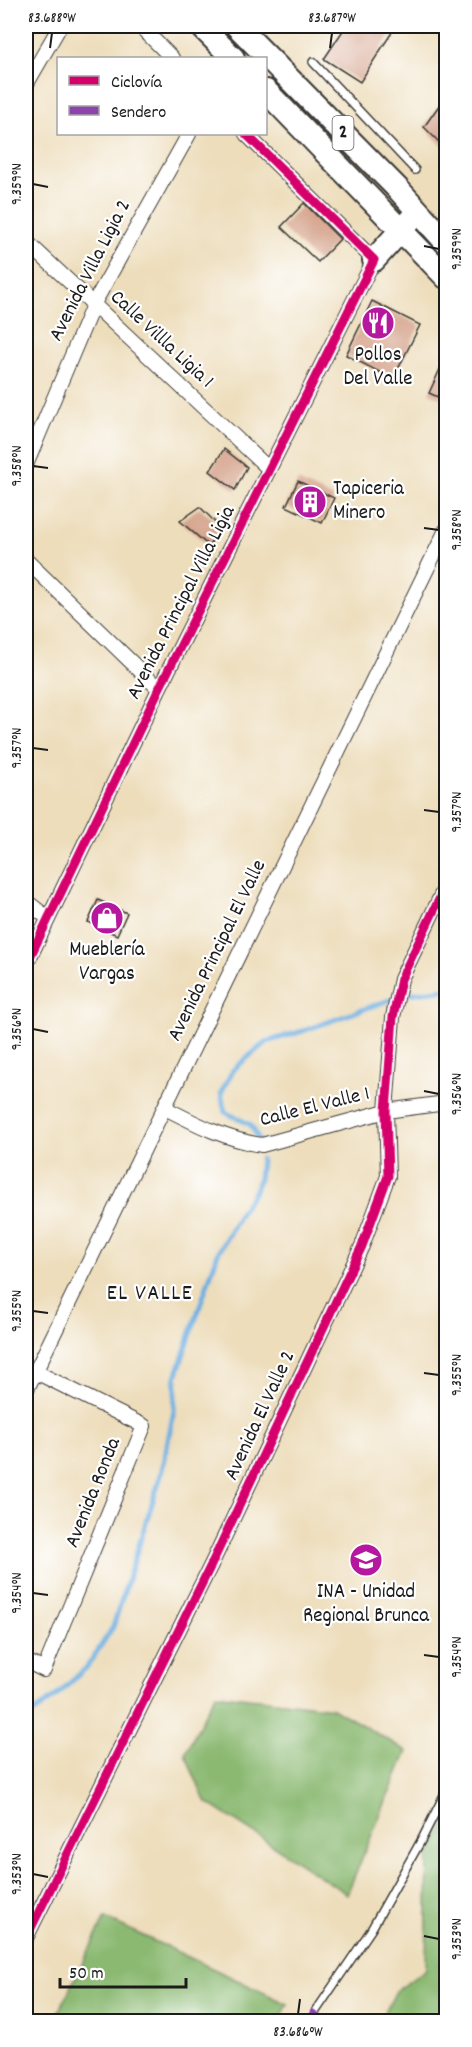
<svg xmlns="http://www.w3.org/2000/svg" width="472" height="2047" font-family="Dekko,sans-serif">
	<rect width="100%" height="100%" fill="#fff"/>
	<filter id="ink" filterUnits="userSpaceOnUse"><feTurbulence type="fractalNoise" baseFrequency=".0167" numOctaves="2"/><feDisplacementMap in="SourceGraphic" scale="12" xChannelSelector="R" yChannelSelector="G"/><feConvolveMatrix kernelMatrix="1 2 1 2 8 2 1 2 1" color-interpolation-filters="sRGB"/></filter>
	<filter id="wash" filterUnits="userSpaceOnUse"><feTurbulence type="fractalNoise" baseFrequency=".008" numOctaves="4" result="noise"/><feDisplacementMap in="SourceGraphic" scale="24" xChannelSelector="R" yChannelSelector="G"/><feGaussianBlur stdDeviation="1.35" result="paint"/><feColorMatrix in="noise" values="0 0 0 0 0 0 0 0 0 0 0 0 0 0 0 0 0 1.4 0 .05"/><feComposite in="paint" operator="in"/></filter>
	<g filter="url(#wash)">
		<rect width="100%" height="100%" fill="#edddbb"/>
		<path fill="#8bb972" stroke="#546a47" stroke-width="1.5" d="M215,1694L333,1708L407,1751L347,1894L205,1801L185,1754Z
			M446,1821V2021H381L396,1991L426,1969L428,1854Z
			M105,1918L288,2004L279,2021H54Z"/>
		<g fill="none" stroke-linecap="round" stroke-linejoin="round">
			<path stroke="#6cafe1" stroke-width="5" d="M260,1142L251,1125L225,1112L221,1093L233,1070L266,1042L303,1031L406,994L446,989
				M26,1719L57,1695L87,1667L113,1627L161,1475L174,1411L176,1377L218,1253L240,1213L255,1190L259,1179L261,1159"/>
		</g>
		<g id="blocks">
			<path fill="#d4a189" d="M346,26H396L360,82L324,59Z
				M447,94V150L424,127Z
				M304,203L340,239L318,262L281,227Z
				M372,301L420,325L393,379L346,355Z
				M447,354V401L429,393Z
				M224,449L247,467L235,490L210,471Z
				M298,481L334,498L322,523L286,506Z
				M200,507L220,527L209,546L180,521Z
				M98,900L127,913L117,935L88,922Z"/>
		</g>
	</g>
	<g filter="url(#ink)">
		<use href="#blocks" fill-opacity="0" stroke="#3b3934" stroke-width="1.5"/>
		<g fill="none" stroke-linecap="round" stroke-linejoin="round">
			<defs>
				<path id="service" d="M313,62L415,170
					M316,2011L371,1930L422,1839L446,1791"/>
				<path id="minor" d="M140,26L172,58
					M26,85L60,26
					M26,241L269,469
					M26,465L93,305L189,134
					M26,560L159,689
					M26,901L48,918
					M26,965L159,689L374,260L246,134
					M165,1108C196,1124 227,1140 262,1145L386,1111L446,1103
					M26,1391L446,530
					M26,1661L44,1670L144,1426L34,1371
					M26,1938L212,1563L362,1246L388,1176L386,1111L393,1017L401,979L446,885"/>
				<path id="trunk" d="M201,26L233,58
					M237,26L398,189L446,242
					M266,91L446,277
					M374,260L412,218"/>
			</defs>
			<use href="#service" stroke="#3b3934" stroke-width="10"/>
			<use href="#minor" stroke="#3b3934" stroke-width="16"/>
			<use href="#trunk" stroke="#3b3934" stroke-width="26"/>
			<use href="#service" stroke="#fff" stroke-width="7"/>
			<use href="#minor" stroke="#fff" stroke-width="14"/>
			<use href="#trunk" stroke="#fff" stroke-width="22"/>
			<path stroke="#8e44ad" stroke-width="8" stroke-dasharray="15 8" stroke-linecap="butt" d="M309,2022L316,2011"/>
			<defs>
				<path id="cycleway" d="M26,965L159,689L374,260L246,134
					M26,1938L212,1563L362,1246L388,1176L386,1111L393,1017L401,979L446,885"/>
			</defs>
			<use href="#cycleway" stroke="#fff" stroke-width="13"/>
			<use href="#cycleway" stroke="#d6006c" stroke-width="9"/>
		</g>
	</g>
	<path fill="none" stroke="#1c1c1c" stroke-width="2" d="M50,48L52,33M330,48L332,33M33,184L48,187M424,246L439,249M33,466L48,468M424,528L439,530M33,748L48,750M424,810L439,812M33,1029L48,1032M424,1091L439,1094M33,1311L48,1313M424,1373L439,1375M33,1593L48,1595M424,1655L439,1657M33,1874L48,1877M424,1936L439,1939M298,2014L300,1999"/>
	<defs>
		<symbol id="restaurant-disc" viewBox="-11 -11 22 22"><circle r="9.5" fill="#b5179e" stroke="#fff"/><path d="M-5-6h1v4h1v-4h1v4h1v-4h1v5L-1.5 .5V6h-2V.5L-5-1ZM5-6V6H3V1.5H1.5Q1.5-4 5-6Z" fill="#fff"/></symbol>
		<symbol id="building-disc" viewBox="-11 -11 22 22"><circle r="9.5" fill="#b5179e" stroke="#fff"/><path d="M-4-6H4V6H1V3H-1V6H-4ZM-2.5-4.3h1.7v1.8h-1.7ZM.8-4.3h1.7v1.8H.8ZM-2.5-1h1.7V.8h-1.7ZM.8-1h1.7V.8H.8Z" fill="#fff"/></symbol>
		<symbol id="shop-disc" viewBox="-11 -11 22 22"><circle r="9.5" fill="#b5179e" stroke="#fff"/><path d="M-5-2.5h2.3a2.7 3.5 0 0 1 5.4 0H5L5.5 6h-11ZM-1.5-2.5h3a1.5 2.3 0 0 0-3 0Z" fill="#fff"/></symbol>
		<symbol id="university-disc" viewBox="-11 -11 22 22"><circle r="9.5" fill="#b5179e" stroke="#fff"/><path d="M0-5L7-2L0 1L-7-2ZM-4 1L0 2.5L4 1V4Q0 6-4 4Z" fill="#fff"/></symbol>
	</defs>
	<g fill-rule="evenodd">
		<use href="#restaurant-disc" x="359" y="304" width="38" height="38"/>
		<use href="#building-disc" x="291" y="483" width="38" height="38"/>
		<use href="#shop-disc" x="88" y="899" width="38" height="38"/>
		<use href="#university-disc" x="347" y="1541" width="38" height="38"/>
	</g>
	<g text-anchor="middle" dominant-baseline="central" stroke-width="4.5" stroke-linejoin="round" paint-order="stroke">
		<rect fill="#fff" stroke="#606060" stroke-width="1.5" x="332.5" y="116" width="21" height="34" rx="4.5"/>
		<g font-size="20" font-weight="bold" fill="#1c1c1c">
			<text x="343" y="133">2</text>
		</g>
		<g font-size="21" fill="#1c1c1c" stroke="#fff">
			<text transform="translate(91 271) rotate(-63)">Avenida Villa Ligia 2</text>
			<text transform="translate(161 340) rotate(43)">Calle Villla Ligia 1</text>
			<text transform="translate(182 603) rotate(-63)">Avenida Principal Villa Ligia</text>
			<text transform="translate(218 951) rotate(-64)">Avenida Principal El Valle</text>
			<text transform="translate(315 1108) rotate(-14)">Calle El Valle 1</text>
			<text transform="translate(261 1416) rotate(-65)">Avenida El Valle 2</text>
			<text transform="translate(94 1493) rotate(-68)">Avenida Ronda</text>
		</g>
		<g font-size="21" fill="#1c1c1c" stroke="#fff">
			<text x="378" y="356">Pollos<tspan x="378" dy="24">Del Valle</tspan></text>
			<text x="333" y="490" text-anchor="start">Tapiceria<tspan x="333" dy="24">Minero</tspan></text>
			<text x="107" y="951">Mueblería<tspan x="107" dy="24">Vargas</tspan></text>
			<text x="366" y="1593">INA - Unidad<tspan x="366" dy="24">Regional Brunca</tspan></text>
		</g>
		<g font-size="22" letter-spacing="1.5" fill="#1c1c1c" stroke="#fff">
			<text x="150" y="1294">EL VALLE</text>
		</g>
	</g>
	<rect width="472" height="2047" fill="none" stroke="#fff" stroke-width="66"/>
	<rect x="57" y="57" width="210" height="78" fill="#ffffff" stroke="#a4a4a4" stroke-width="1.5"/>
	<rect x="69" y="76" width="30" height="9" fill="#d6006c" stroke="#a4a4a4" stroke-width="1.5"/>
	<text x="111" y="87" font-size="18" fill="#1c1c1c">Ciclovía</text>
	<rect x="69" y="106" width="30" height="9" fill="#8e44ad" stroke="#a4a4a4" stroke-width="1.5"/>
	<text x="111" y="117" font-size="18" fill="#1c1c1c">Sendero</text>
	<path d="M60 1978v9h126v-9" fill="none" stroke="#1c1c1c" stroke-width="3"/>
	<text x="69" y="1978" font-size="18" fill="#1c1c1c" stroke="#ffffff" stroke-width="4.5" paint-order="stroke">50 m</text>
	<rect x="33" y="33" width="406" height="1981" fill="none" stroke="#1c1c1c" stroke-width="2"/>
	<g font-size="15" text-anchor="middle" fill="#1c1c1c">
		<text x="52" y="22">83.688°W</text>
		<text x="332" y="22">83.687°W</text>
		<text transform="translate(16 184) rotate(-90)" y="5">9.359°N</text>
		<text transform="translate(456 249) rotate(-90)" y="5">9.359°N</text>
		<text transform="translate(16 466) rotate(-90)" y="5">9.358°N</text>
		<text transform="translate(456 530) rotate(-90)" y="5">9.358°N</text>
		<text transform="translate(16 748) rotate(-90)" y="5">9.357°N</text>
		<text transform="translate(456 812) rotate(-90)" y="5">9.357°N</text>
		<text transform="translate(16 1029) rotate(-90)" y="5">9.356°N</text>
		<text transform="translate(456 1094) rotate(-90)" y="5">9.356°N</text>
		<text transform="translate(16 1311) rotate(-90)" y="5">9.355°N</text>
		<text transform="translate(456 1375) rotate(-90)" y="5">9.355°N</text>
		<text transform="translate(16 1593) rotate(-90)" y="5">9.354°N</text>
		<text transform="translate(456 1657) rotate(-90)" y="5">9.354°N</text>
		<text transform="translate(16 1874) rotate(-90)" y="5">9.353°N</text>
		<text transform="translate(456 1939) rotate(-90)" y="5">9.353°N</text>
		<text x="298" y="2036">83.686°W</text>
	</g>
</svg>
